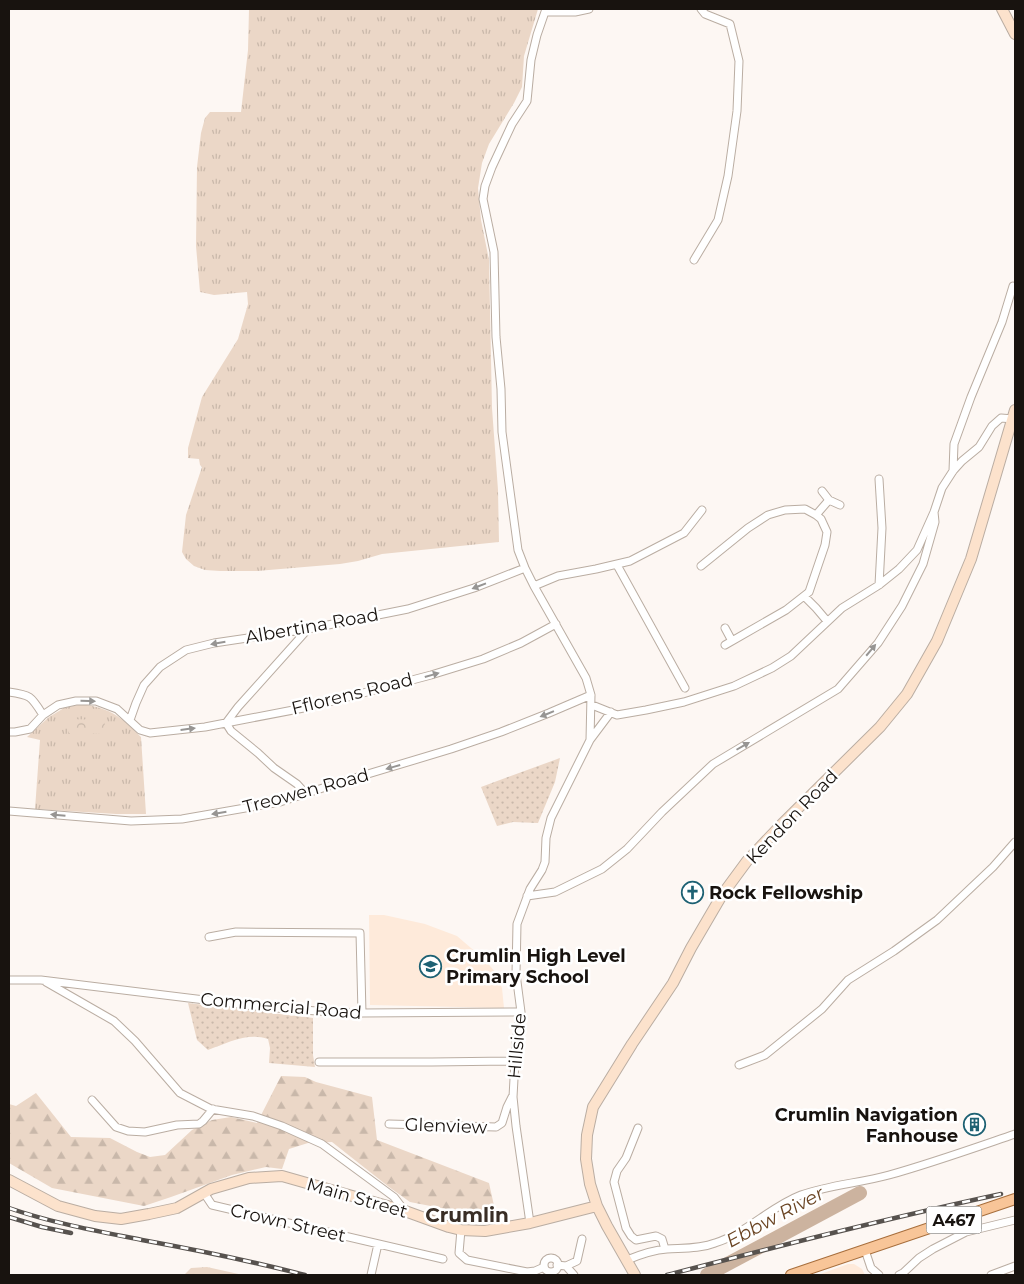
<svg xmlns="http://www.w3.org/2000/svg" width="1024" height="1284" font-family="Montserrat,sans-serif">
	<defs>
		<pattern id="grass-tufts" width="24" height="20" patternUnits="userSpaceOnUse" patternTransform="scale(1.25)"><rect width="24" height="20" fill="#ebd7c7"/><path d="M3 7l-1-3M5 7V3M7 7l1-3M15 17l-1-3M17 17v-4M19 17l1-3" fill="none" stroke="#c9b8aa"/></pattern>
		<pattern id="forest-firs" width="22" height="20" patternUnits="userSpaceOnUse" patternTransform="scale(1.25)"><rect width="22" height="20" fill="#ebd7c7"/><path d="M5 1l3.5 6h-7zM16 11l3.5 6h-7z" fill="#c9b8aa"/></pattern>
		<pattern id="park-crowns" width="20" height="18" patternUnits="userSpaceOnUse" patternTransform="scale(1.25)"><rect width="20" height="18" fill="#ebd7c7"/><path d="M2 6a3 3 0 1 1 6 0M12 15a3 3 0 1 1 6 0" fill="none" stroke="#c9b8aa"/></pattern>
		<pattern id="garden-dots" width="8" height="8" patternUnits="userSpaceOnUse" patternTransform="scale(1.25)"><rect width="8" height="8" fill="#ebd7c7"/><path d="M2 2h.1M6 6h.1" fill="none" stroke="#c9b8aa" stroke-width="1.8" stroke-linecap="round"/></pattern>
	</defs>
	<rect width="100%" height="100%" fill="#fdf7f3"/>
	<path fill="#feeada" d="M369,915H384L425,924L457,936L485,960L496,973L502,988L504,1008L370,1005Z
		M848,1264H854L862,1269L865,1275H818Z"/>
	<path fill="url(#grass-tufts)" d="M249,9H538L524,56L522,87L514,103L489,144L482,163L478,188L481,220L489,260L492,408L498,490L499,542L382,554L358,561L340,564L257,571H220L205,570L194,566L186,559L182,552L186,515L202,467L200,465L199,459L188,458V448L202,397L238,339L248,304L247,292L214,295L200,292L196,246L197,167L201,133L205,118L210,112H241L248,50Z
		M82,704C112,709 120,716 141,737L146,814H116L35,809L40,740L27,737L49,717L64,708Z"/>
	<path fill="url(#forest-firs)" d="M281,1076L305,1077L316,1082L372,1097L377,1140L489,1183L497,1219L410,1202L389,1187L332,1142L308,1143L289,1149L282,1169L266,1167L232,1175L171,1197L144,1206L52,1188L9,1163V1104L16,1106L36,1093L71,1137L110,1138L137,1152L150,1157L165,1155L192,1130L212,1120L231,1117L257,1123Z"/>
	<path fill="url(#park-crowns)" d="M69,719L105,720L104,734L69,733Z
		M207,1267L243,1275H184L191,1268Z"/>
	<path fill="url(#garden-dots)" d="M560,758L555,782L538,823L513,822L497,826L481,787Z
		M188,1003L313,1018V1055L315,1067L269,1063L270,1048L268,1039C248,1032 227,1043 208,1050L197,1040Z"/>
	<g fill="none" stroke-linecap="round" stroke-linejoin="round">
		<path stroke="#ccb39f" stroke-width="14" d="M707,1275L860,1193"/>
		<defs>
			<path id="street" d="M545,12H575L589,9
				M694,260L718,220L728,176L737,111L739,61L730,24L705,14L701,9
				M953,471L954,444L971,397L1002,322L1013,286
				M879,479L882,528L879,585
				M822,491L829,500L840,505
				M816,515L829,500
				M617,565L685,688
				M701,566L748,528L768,515L785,510L805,509L816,515L821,519L827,532L825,545L809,592L786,610L725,645
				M534,586L558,576L596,569L630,561L684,533L702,510
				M804,596L816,608L827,621
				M725,628L732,641
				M9,692C31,695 31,696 43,715
				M592,705L617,715L646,710L684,702L734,686L772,668L791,656L842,608L879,585L899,569L917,550L934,512L942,488L953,471L962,461L979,447L992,426L1001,418L1013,419
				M130,720L136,703L144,685L160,667L186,650L214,643L308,629L408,609L474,588L525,568
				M9,732H15L30,729L43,715L58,705L76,701H96L117,709L140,730L150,733L205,727L314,706L431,675L483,659L521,643L556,624
				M590,740L611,712
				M306,794L297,784L274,768L258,753L231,731L226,723L238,707L308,629
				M9,811L131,821L182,819L280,802L338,783L451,749L501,732L549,713L591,695
				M527,896L555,892L602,869L627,849L662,812L713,764L838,689L878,643L902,606L923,564L935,522L934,512
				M209,937L236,932L360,933L362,1013
				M9,980H41L262,1007L317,1011L362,1013L521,1012
				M46,982L114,1021L135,1041L180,1093L211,1109L253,1116L282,1126L322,1144L394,1197L404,1210
				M319,1062H432L514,1061
				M739,1065L765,1055L822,1009L848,980L894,951L937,920L993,867L1015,842
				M92,1100L116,1127L128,1131L145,1132L177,1125L199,1124L203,1121L213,1109
				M389,1124L496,1127L502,1123L507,1107L512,1097
				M638,1128L626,1158L617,1171L614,1182L626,1228L631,1236L636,1240L656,1236L662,1239L665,1249
				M204,1193L212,1205L443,1259
				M530,1223L516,1126L513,1097L516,1042L521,1012L516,974L517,924L530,889L542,870L545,862L546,838L551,818L590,740L591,695L586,678L534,586L525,568L518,550L502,432L501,389L496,337L494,252L483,199L485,186L492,167L512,124L527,101L531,60L537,35L546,9
				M461,1230L459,1253L467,1260L527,1272L535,1271L544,1267
				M865,1250L871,1268L879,1275
				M544 1265a7 7 0 1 1 14 0a7 7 0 1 1-14 0Z
				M627,1260C639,1255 653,1250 667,1249C683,1248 700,1249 715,1243C747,1233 770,1207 801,1195C829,1185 860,1183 889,1175C932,1163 974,1148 1015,1134
				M557,1265L566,1266L577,1261L582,1239
				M566,1266L574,1275
				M371,1275L378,1244
				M899,1275L903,1273L919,1258L933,1249L966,1232L1015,1220
				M991,1275L1015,1266"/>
			<path id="secondary" d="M1002,9L1015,34
				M9,1180L58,1206L95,1216L121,1219L149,1214L177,1208L211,1189L249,1178L282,1176L405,1211L449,1227L461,1230L485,1231L530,1223L597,1206
				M635,1275L607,1226L597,1206L590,1184L586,1159L587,1135L593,1107L632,1044L673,983L691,948L722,895L747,861L782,824L880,727L907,694L937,641L971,559L1015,410"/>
			<path id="primary" d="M791,1275L1015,1199"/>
		</defs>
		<use href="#street" stroke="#baada2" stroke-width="9"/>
		<use href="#secondary" stroke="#baada2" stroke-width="12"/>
		<use href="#primary" stroke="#a76e3c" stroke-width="12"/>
		<use href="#street" stroke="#fff" stroke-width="7"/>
		<use href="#secondary" stroke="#fce2cc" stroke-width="10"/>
		<use href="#primary" stroke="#f8c598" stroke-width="10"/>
		<defs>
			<path id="rail" d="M9,1208C52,1223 97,1231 142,1240C197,1250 251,1261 305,1275
				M9,1217L42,1227L71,1233
				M667,1275C778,1246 889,1218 1001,1194"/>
		</defs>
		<use href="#rail" stroke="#57524e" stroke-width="4.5"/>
		<use href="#rail" stroke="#fff" stroke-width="2.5" stroke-dasharray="8" stroke-linecap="butt"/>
	</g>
	<defs><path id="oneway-solid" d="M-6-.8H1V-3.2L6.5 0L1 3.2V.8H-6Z" transform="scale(1.25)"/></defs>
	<g fill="#979593">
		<use href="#oneway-solid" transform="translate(479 586) rotate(159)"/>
		<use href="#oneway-solid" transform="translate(218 643) rotate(170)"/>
		<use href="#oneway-solid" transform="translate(871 650) rotate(-50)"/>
		<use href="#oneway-solid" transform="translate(432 675) rotate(-16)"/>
		<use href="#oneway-solid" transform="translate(88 701) rotate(1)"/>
		<use href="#oneway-solid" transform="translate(547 714) rotate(158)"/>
		<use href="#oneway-solid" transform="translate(188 729) rotate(-7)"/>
		<use href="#oneway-solid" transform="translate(743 746) rotate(-30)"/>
		<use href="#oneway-solid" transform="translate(393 767) rotate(164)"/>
		<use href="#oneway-solid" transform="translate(219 813) rotate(171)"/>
		<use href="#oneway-solid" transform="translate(58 815) rotate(-175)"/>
	</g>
	<defs>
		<symbol id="church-ring" viewBox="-11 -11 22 22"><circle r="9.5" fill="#fff" stroke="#1d6173" stroke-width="1.5"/><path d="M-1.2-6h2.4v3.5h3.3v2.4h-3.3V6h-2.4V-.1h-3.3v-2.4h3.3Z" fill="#1d6173"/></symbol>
		<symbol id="school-ring" viewBox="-11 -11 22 22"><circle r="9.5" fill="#fff" stroke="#1d6173" stroke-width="1.5"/><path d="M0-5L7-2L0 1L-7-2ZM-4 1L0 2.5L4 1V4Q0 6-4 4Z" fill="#1d6173"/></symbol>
		<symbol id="building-ring" viewBox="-11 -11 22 22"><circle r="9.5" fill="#fff" stroke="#1d6173" stroke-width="1.5"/><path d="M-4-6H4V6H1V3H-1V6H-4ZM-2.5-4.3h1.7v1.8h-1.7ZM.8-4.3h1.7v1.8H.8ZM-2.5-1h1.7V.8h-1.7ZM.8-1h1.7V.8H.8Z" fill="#1d6173"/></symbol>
	</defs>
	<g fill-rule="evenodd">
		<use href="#church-ring" x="680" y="880" width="25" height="25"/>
		<use href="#school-ring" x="418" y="954" width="25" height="25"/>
		<use href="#building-ring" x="962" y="1112" width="25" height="25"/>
	</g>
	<g text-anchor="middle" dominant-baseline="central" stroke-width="5" stroke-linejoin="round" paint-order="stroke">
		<rect fill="#fff" stroke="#5d5a57" stroke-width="1" x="926.5" y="1206.5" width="55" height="27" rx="4"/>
		<g font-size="16" font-weight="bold" fill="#18130f">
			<text x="954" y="1220">A467</text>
		</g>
		<g font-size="18" fill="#18130f" stroke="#fff">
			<text transform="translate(312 626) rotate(-10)">Albertina Road</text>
			<text transform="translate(352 694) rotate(-14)">Fflorens Road</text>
			<text transform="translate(306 791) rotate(-15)">Treowen Road</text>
			<text transform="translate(792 817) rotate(-46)">Kendon Road</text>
			<text transform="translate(281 1006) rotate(5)">Commercial Road</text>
			<text transform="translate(517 1046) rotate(-85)">Hillside</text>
			<text transform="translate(446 1126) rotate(2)">Glenview</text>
			<text transform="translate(357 1198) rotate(16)">Main Street</text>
			<text transform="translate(288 1223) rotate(13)">Crown Street</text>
		</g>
		<g font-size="18" font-weight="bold" fill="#18130f" stroke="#fff" text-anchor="start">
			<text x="709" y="893">Rock Fellowship</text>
			<text x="446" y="956">Crumlin High Level<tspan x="446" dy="21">Primary School</tspan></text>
			<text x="958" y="1115" text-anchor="end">Crumlin Navigation<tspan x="958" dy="21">Fanhouse</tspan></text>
		</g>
		<g font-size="19" font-style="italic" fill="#6b4524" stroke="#fff">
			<text transform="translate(775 1217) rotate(-28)">Ebbw River</text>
		</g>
		<g font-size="20" font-weight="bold" fill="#392e26" stroke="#fff">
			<text x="467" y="1215">Crumlin</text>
		</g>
	</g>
	<rect width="1024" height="1284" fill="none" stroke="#18130f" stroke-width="20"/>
</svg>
